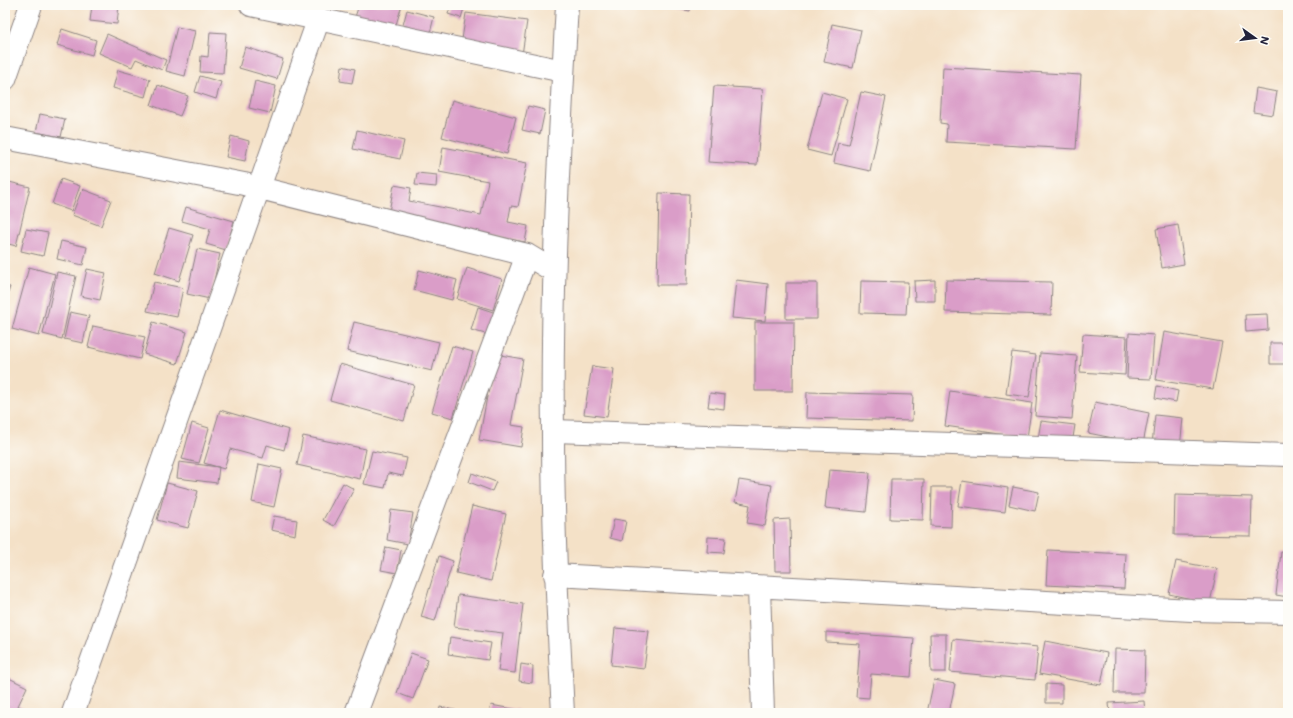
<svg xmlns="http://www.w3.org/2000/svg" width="1293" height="718" font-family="Mali,sans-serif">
	<rect width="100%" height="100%" fill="#fdfcf7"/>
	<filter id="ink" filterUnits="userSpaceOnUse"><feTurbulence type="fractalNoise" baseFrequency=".025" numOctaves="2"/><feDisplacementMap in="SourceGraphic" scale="8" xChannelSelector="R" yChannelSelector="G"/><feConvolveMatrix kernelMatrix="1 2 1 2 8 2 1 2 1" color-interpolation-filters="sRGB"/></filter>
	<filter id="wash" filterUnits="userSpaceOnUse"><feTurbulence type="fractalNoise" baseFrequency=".012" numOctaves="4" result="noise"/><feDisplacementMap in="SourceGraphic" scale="16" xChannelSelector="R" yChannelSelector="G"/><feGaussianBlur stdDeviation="0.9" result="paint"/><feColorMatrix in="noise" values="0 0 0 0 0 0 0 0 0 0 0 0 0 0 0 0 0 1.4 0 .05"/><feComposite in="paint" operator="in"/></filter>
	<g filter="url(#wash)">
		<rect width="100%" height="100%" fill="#f4e1c7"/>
		<g id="blocks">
			<path fill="#da9dc8" d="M92,5H119L117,24L90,21Z
				M359,5H402L395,28L355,17Z
				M451,5H465L461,18L448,14Z
				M504,5H522V9Z
				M670,5H691L690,11L669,7Z
				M407,10L434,17L430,33L403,25Z
				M466,13L527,21L522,55L461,46Z
				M832,24L861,30L853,68L824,62Z
				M177,27L195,31L185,76L166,71Z
				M62,29L96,40L92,55L57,45Z
				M210,32L226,33L223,73L200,72L201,56L208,57Z
				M107,34L166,60L162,70L136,59L132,67L99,53Z
				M245,47L283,59L277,79L239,68Z
				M342,66L355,69L352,83L340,81Z
				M943,67L1081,75L1076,149L946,142L947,124L940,123Z
				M118,70L150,79L145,97L113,88Z
				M200,76L221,82L216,99L195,92Z
				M255,81L276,86L270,113L249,108Z
				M158,85L188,96L180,116L151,105Z
				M714,86L763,89L757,165L708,162Z
				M1256,88L1277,92L1273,115L1253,112Z
				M822,92L847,99L831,156L807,150Z
				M861,92L886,97L870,171L834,163L838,143L849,145Z
				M452,100L516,117L507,154L442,137Z
				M528,106L545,110L540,134L522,130Z
				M40,114L65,119L61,137L36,132Z
				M357,130L404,141L400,159L353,149Z
				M231,136L249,141L245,161L226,157Z
				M443,147L527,163L518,207L511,206L508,222L528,226L525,242L388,217L394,185L411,188L409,201L481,215L488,181L439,172Z
				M417,173L437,175L436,187L415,185Z
				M61,179L80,186L71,211L52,204Z
				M5,181L30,187L16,246L5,243Z
				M82,189L111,200L101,226L72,215Z
				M659,193L689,194L687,285H657Z
				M186,207L234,221L226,250L206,244L210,229L182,221Z
				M1178,225L1184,264L1162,268L1156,229Z
				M169,228L193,235L179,281L155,273Z
				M26,229L48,233L43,256L21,251Z
				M61,241L87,247L83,265L57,259Z
				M197,249L220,254L210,299L187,294Z
				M29,267L55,274L39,336L12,329Z
				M467,268L502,279L493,310L457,299Z
				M87,269L106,273L100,300L81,296Z
				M419,270L457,280L452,300L414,290Z
				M57,272L76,276L62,339L43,334Z
				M736,280L768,284L765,321L732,318Z
				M935,280V301H915L914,281Z
				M946,280L1052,282L1051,315L945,312Z
				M861,281L908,282L906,314L860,313Z
				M154,282L183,288L177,317L147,311Z
				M786,283H817V319H786Z
				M5,286L10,287L5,302Z
				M478,307L496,313L489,335L471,330Z
				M70,312L89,316L83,343L64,339Z
				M1267,314L1268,330L1246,332L1245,315Z
				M153,322L187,332L177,364L144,354Z
				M354,322L439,342L432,371L347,351Z
				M755,322H794L793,391H755Z
				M93,326L145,337L140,359L88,347Z
				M1164,332L1222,342L1213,389L1156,380Z
				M1129,333L1154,335L1151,379L1127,378Z
				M1083,334L1127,337L1125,375L1080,372Z
				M1270,343H1288V364H1270Z
				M452,346L473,352L453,418L432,412Z
				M1012,352L1036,355L1029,397L1006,394Z
				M1040,353L1077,356L1072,419L1035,416Z
				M495,354L523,359L511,425L524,427L521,447L479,440Z
				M340,364L414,385L404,421L330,400Z
				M592,366L614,369L607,417L584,414Z
				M1157,386L1178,391L1176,402L1155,398Z
				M950,391L1032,403L1027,438L945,426Z
				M807,392L913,395L912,421L806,418Z
				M710,393L725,395L724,409L708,407Z
				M1095,402L1149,413L1143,444L1088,433Z
				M220,410L289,430L284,450L267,445L263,458L230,449L224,469L204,463Z
				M1155,415L1183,418L1180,448L1152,445Z
				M1041,421L1075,425L1072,444L1038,439Z
				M192,423L209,428L199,463L182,459Z
				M303,436L366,449L360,479L297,465Z
				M372,451L407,458L403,476L388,473L385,488L364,484Z
				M179,462L219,467L217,483L177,478Z
				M259,464L282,469L274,507L252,502Z
				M829,470L870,473L866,512L825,508Z
				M472,473L496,482L492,491L469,482Z
				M891,479H924L923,520L890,519Z
				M739,480L772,485L765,526L747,523L750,505L735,502Z
				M962,481L1008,488L1005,512L958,506Z
				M167,483L198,491L188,528L157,520Z
				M343,483L354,489L334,526L323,520Z
				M932,487H952L951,527L931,526Z
				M1013,487L1039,492L1035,511L1009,505Z
				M1175,495L1252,497L1251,536L1174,535Z
				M472,506L506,514L491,581L456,573Z
				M391,510L413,513L408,544L387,540Z
				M274,516L297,520L295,535L271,530Z
				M614,519L626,521L622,541L610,538Z
				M790,519L791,571H775L774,520Z
				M708,537L726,538L724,553L707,552Z
				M386,547L401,550L397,573L381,570Z
				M1048,550L1126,554L1124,589L1046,585Z
				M1281,552L1288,553V597L1276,595Z
				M439,556L453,561L435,621L421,617Z
				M1176,561L1217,569L1210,603L1169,594Z
				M458,595L523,604L515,673L498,671L503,633L454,627Z
				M615,628L649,631L644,669L611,665Z
				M826,632L914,638L911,677L871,674L869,698L856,697L860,644L826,642Z
				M930,634H946V672H931Z
				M450,637L491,643L488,660L448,654Z
				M953,639L1038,647L1035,680L950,672Z
				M1045,641L1107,653L1101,685L1039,674Z
				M1115,649L1145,650L1144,693H1114Z
				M411,653L428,659L413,699L397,693Z
				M521,664L533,666L532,683L519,681Z
				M5,676L27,687L18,706L33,713H5Z
				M934,680L955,684L949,713H927Z
				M1046,684L1062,685V703H1046Z
				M1144,701L1145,713H1110L1109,703Z
				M491,705L518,710L517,713H489Z
				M440,707L459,711L458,713H439Z"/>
		</g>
	</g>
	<g filter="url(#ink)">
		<use href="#blocks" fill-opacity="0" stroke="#8b8281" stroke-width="1"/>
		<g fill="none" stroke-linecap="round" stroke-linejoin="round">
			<defs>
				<path id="minor" d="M251,5L563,71
					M5,79L31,5
					M5,138L244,184L527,255
					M553,431L1288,455
					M555,575L1191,610L1288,612
					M759,587L763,713
					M73,713L319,18
					M356,713L527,255L554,271"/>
				<path id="secondary" d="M563,713C558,619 553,526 553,432C551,290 559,147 567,5"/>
			</defs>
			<use href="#minor" stroke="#8b8281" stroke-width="24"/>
			<use href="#secondary" stroke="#8b8281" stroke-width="24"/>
			<use href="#minor" stroke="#fff" stroke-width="22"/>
			<use href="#secondary" stroke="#fff" stroke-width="22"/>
		</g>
	</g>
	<rect width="1293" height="718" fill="none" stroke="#fdfcf7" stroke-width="20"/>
	<g transform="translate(1255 38) rotate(104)" stroke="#fdfcf7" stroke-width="3" paint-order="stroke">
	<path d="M0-3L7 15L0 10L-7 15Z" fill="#22223b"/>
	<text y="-6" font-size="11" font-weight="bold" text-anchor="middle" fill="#22223b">N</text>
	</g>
</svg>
